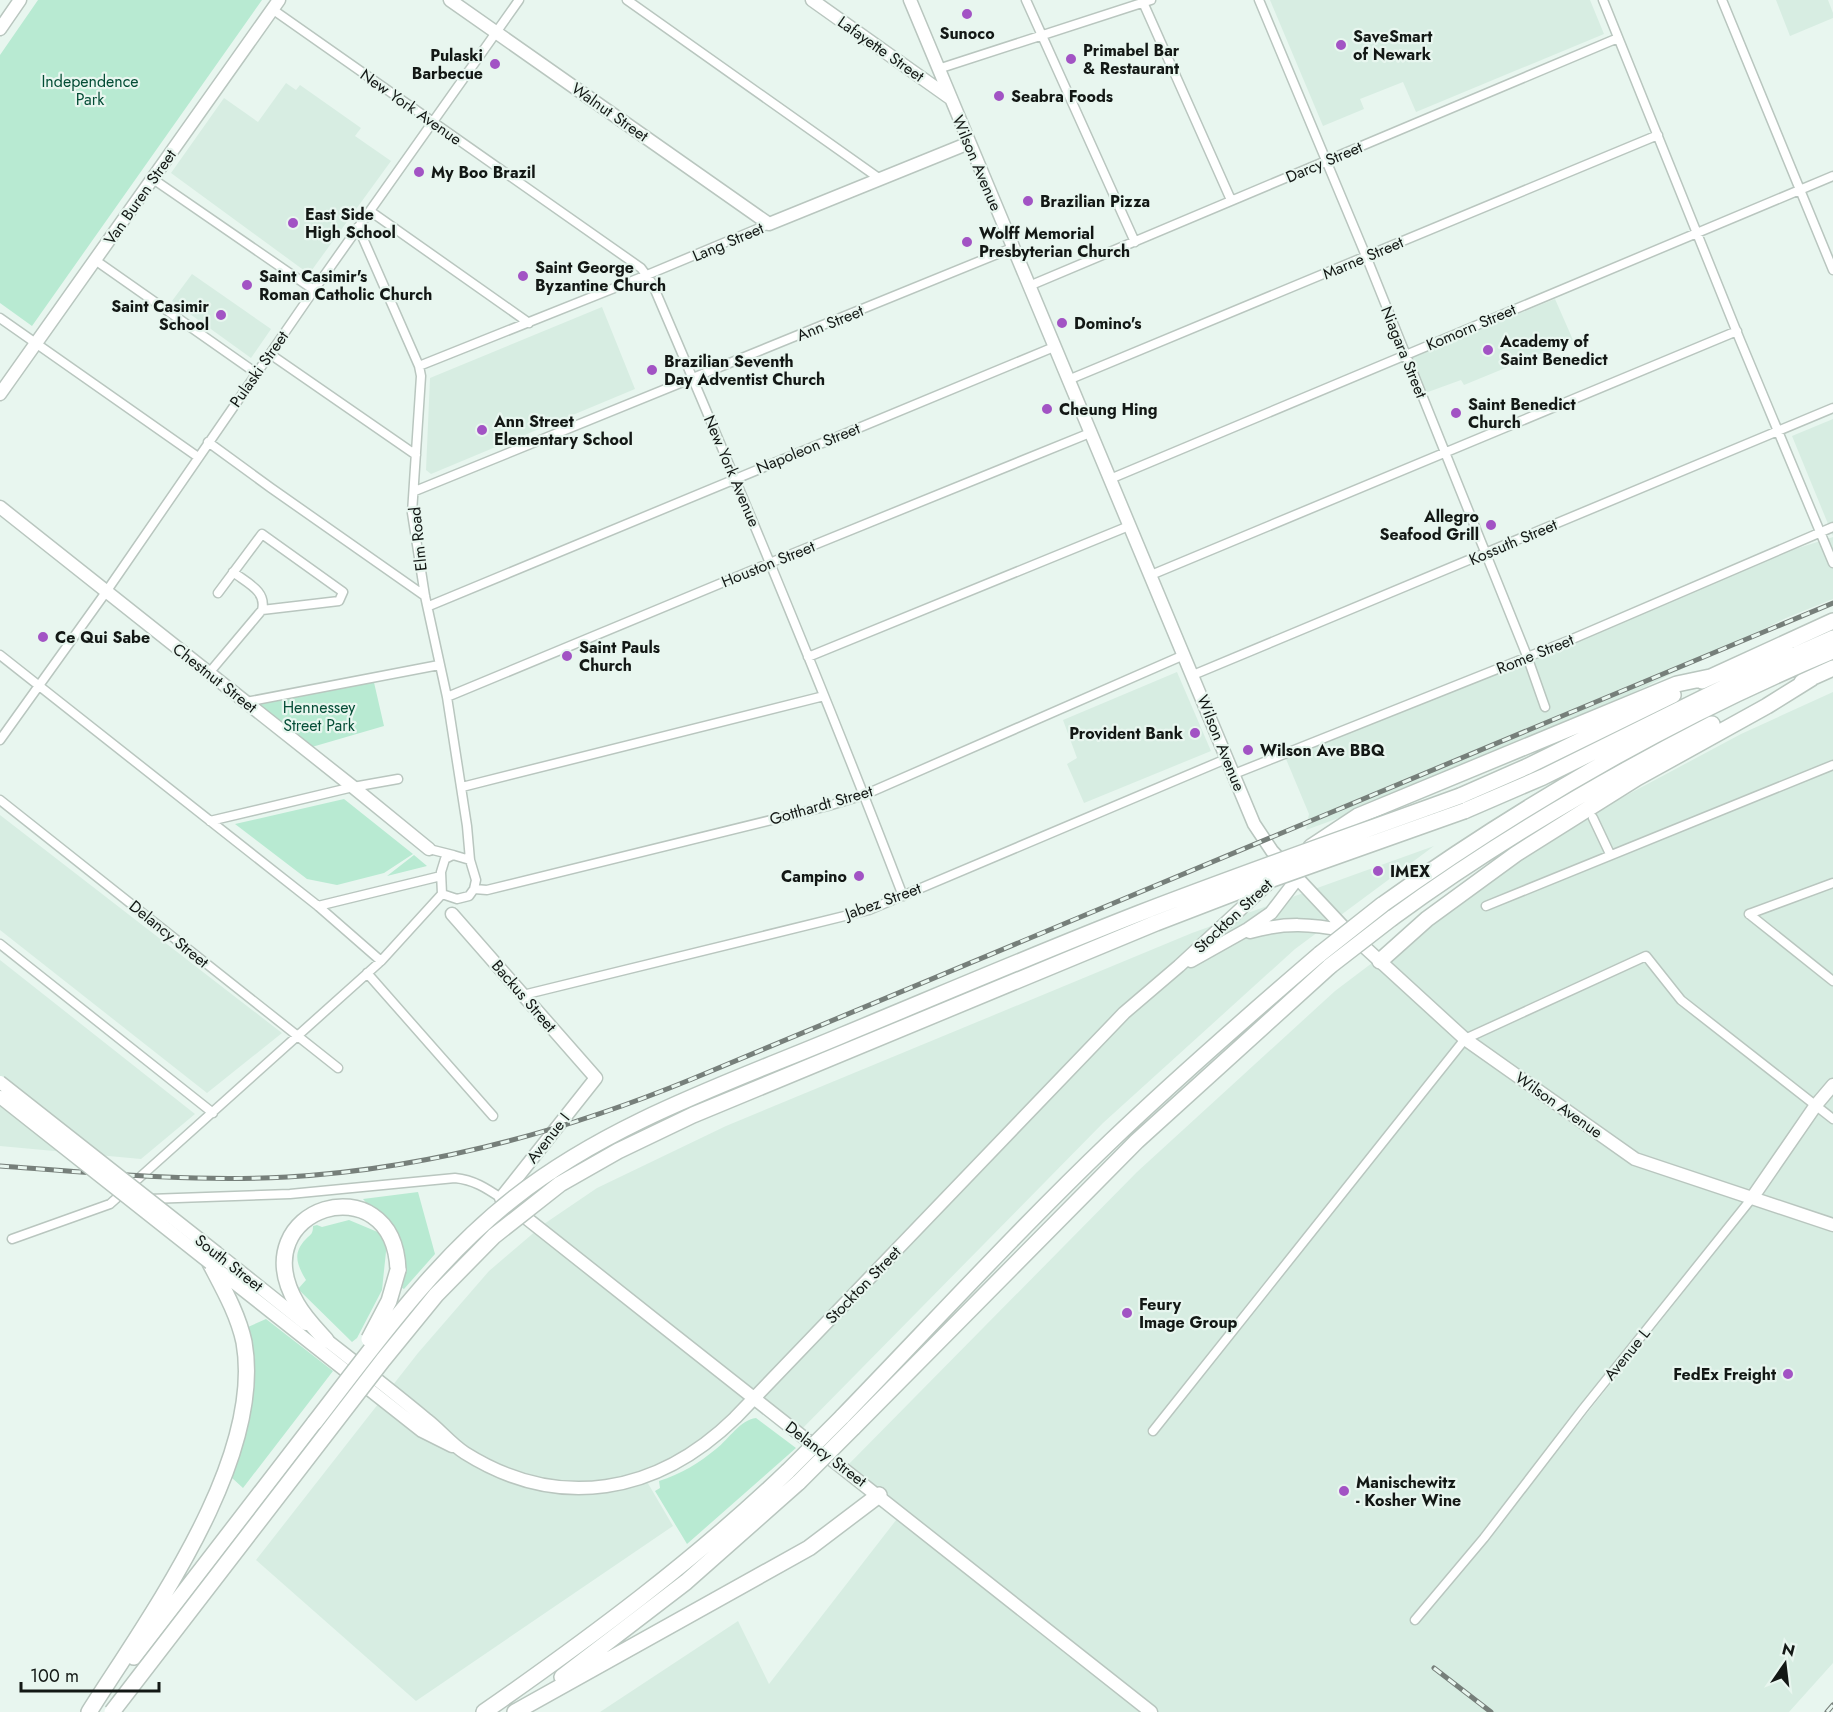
<svg xmlns="http://www.w3.org/2000/svg" width="1833" height="1712" font-family="Jost,sans-serif">
	<rect width="100%" height="100%" fill="#e8f6ef"/>
	<path fill="#d7ede2" fill-rule="evenodd" d="M1270,0H1590L1604,34L1416,112L1403,82L1360,99L1364,109L1323,126Z
		M1776,0H1828L1833,13V18L1790,36Z
		M286,83L296,90L300,85L361,128L355,136L391,161L309,274L171,173L224,98L258,122Z
		M192,274L271,329L251,358L172,301Z
		M1555,299L1573,340L1464,385L1461,380L1417,396L1403,360Z
		M602,307L635,389L431,474L426,470L430,378Z
		M1833,419V536L1792,436Z
		M1833,537V599L1786,618L1491,762L1306,830L1309,814L1286,759L1758,561Z
		M1177,672L1211,751L1084,803L1067,764L1077,758L1063,720Z
		M1833,692V1663L1789,1712H600L738,1621L769,1684L900,1515L844,1469L1137,1172L1335,991L1454,901L1612,803L1741,734ZM1728,1234L1729,1235L1557,1451L1583,1409Z
		M0,815L282,1033L207,1093L0,930Z
		M1434,846L1295,949L1103,1123L798,1433L756,1395L722,1435L646,1480L673,1526L416,1701L256,1560L418,1353L489,1271L544,1224L597,1188L726,1126L1192,933Z
		M0,960L195,1114L141,1159L0,1146Z"/>
	<path fill="#b8ead2" d="M38,0H262L32,326L0,303V55Z
		M373,678L384,726L305,749L246,702Z
		M344,799L413,854L384,873L337,885L307,879L235,824Z
		M414,855L427,866L387,876Z
		M418,1192L435,1254L404,1289L402,1288C410,1261 405,1237 385,1217C378,1209 369,1207 363,1199Z
		M349,1220L380,1233L387,1242L382,1290L357,1338L352,1342L298,1289L306,1280C297,1265 292,1253 306,1239C311,1234 313,1234 313,1226L317,1225L322,1227Z
		M266,1319L333,1371L243,1488L231,1477L252,1388V1354L248,1327Z
		M756,1418L796,1448L687,1544L655,1491L660,1488L659,1481C681,1474 699,1463 716,1449C729,1439 740,1420 756,1418Z"/>
	<g fill="none" stroke-linecap="round" stroke-linejoin="round">
		<defs>
			<path id="street" d="M627,0L880,179
				M1026,0L1135,242
				M1142,0L1231,200
				M1259,0L1366,256L1527,656L1545,707
				M1603,0L1740,340L1833,563
				M1722,0L1833,270
				M272,9L641,268L652,283C739,486 824,690 903,896
				M938,69L1151,0
				M153,179L314,290
				M370,211L529,323
				M358,227L419,366L421,376L412,513L425,596L447,697L467,826L470,860L476,880L474,889L469,896L457,899L442,894L441,872L445,859L453,855L470,860
				M95,260L256,373
				M1029,286L1618,38
				M0,318L198,457
				M270,354L416,455
				M419,366L647,275L769,224
				M1068,380L1658,135
				M208,442L271,488L425,596
				M1110,479L1833,176
				M415,491L1012,248
				M233,572C247,583 267,591 262,610
				M1151,575L1737,331
				M429,606L1054,347
				M0,655L318,906L381,961
				M808,657L1129,526
				M209,673L262,610L339,601L343,592L262,534L218,593
				M1193,675L1833,408
				M447,697L777,560L1090,433
				M246,702L439,665
				M0,740L106,592L314,290L519,0
				M1234,774L1570,640L1833,527
				M462,787L824,696
				M0,800L338,1068
				M1593,818L1610,854
				M210,821L353,787L398,779
				M429,849L453,855
				M474,889L487,890L828,806L864,795L1184,655
				M318,906L441,876
				M1486,906L1833,765
				M1749,914L1833,981
				M1749,914L1833,883
				M0,944L213,1113
				M367,973L493,1116
				M523,995L869,910L1226,759
				M149,1199L290,1194L455,1178C474,1180 486,1188 501,1198
				M12,1239L110,1204L381,961L442,894
				M1153,1431L1465,1039L1646,956L1681,1000L1833,1119
				M1415,1620L1484,1538L1583,1409L1752,1198"/>
			<path id="secondary" d="M450,0L769,224L969,143
				M812,0L950,98
				M910,0L1254,824L1272,851L1347,931L1465,1039L1635,1159L1833,1225
				M0,29L20,0
				M0,394L279,0
				M0,507L353,787L429,849
				M452,914L596,1078L501,1198C717,1370 935,1539 1151,1712
				M1250,932C1286,922 1311,924 1347,931
				M1191,961L1248,929L1271,913L1297,879
				M1752,1198L1816,1105L1833,1085
				M217,1253L306,1324
				M213,1266L422,1431L452,1446
				M320,1335C356,1363 392,1391 427,1420C440,1430 451,1444 465,1453C559,1512 657,1494 735,1418L1124,1013L1179,966L1270,882"/>
			<path id="highway" d="M1702,681L1833,621
				M1802,682L1833,668
				M1460,796L1526,767L1673,695
				M1464,811L1543,777L1739,680L1833,638
				M1311,847L1358,816L1677,684L1710,677
				M1382,905C1522,805 1674,717 1833,651
				M1392,918C1493,844 1601,781 1712,724
				M1380,961L1427,919L1516,854L1637,778L1767,706L1812,678
				M326,1340C316,1329 305,1318 297,1304C240,1207 394,1161 398,1270
				M842,1417C931,1325 1018,1230 1111,1141C1179,1076 1249,1015 1320,954
				M853,1428L1137,1141L1330,966
				M134,1657L315,1422
				M562,1677L686,1582L799,1482
				M89,1712C149,1617 265,1460 244,1342C238,1314 223,1288 210,1263
				M484,1712C590,1638 694,1561 788,1471
				M515,1712L809,1548L879,1495"/>
		</defs>
		<use href="#street" stroke="#b9c6bf" stroke-width="11"/>
		<use href="#secondary" stroke="#b9c6bf" stroke-width="15"/>
		<use href="#highway" stroke="#b9c6bf" stroke-width="18"/>
		<use href="#street" stroke="#fff" stroke-width="8"/>
		<use href="#secondary" stroke="#fff" stroke-width="12"/>
		<use href="#highway" stroke="#fff" stroke-width="15"/>
		<defs>
			<path id="rail" d="M0,1166C95,1173 191,1182 287,1177C427,1169 563,1132 692,1079L1833,603
				M1434,1668L1491,1712
				M1827,1712L1833,1705"/>
		</defs>
		<use href="#rail" stroke="#767f7a" stroke-width="5"/>
		<use href="#rail" stroke="#e8f6ef" stroke-width="3" stroke-dasharray="9" stroke-linecap="butt"/>
		<defs>
			<path id="secondary-bridge" d="M0,1082L217,1253
				M0,1097L210,1263"/>
			<path id="highway-bridge" d="M1320,954L1382,905
				M1330,966L1392,918
				M369,1339L389,1301L398,1270
				M315,1422C376,1343 435,1260 514,1198C611,1122 731,1082 843,1035C942,994 1040,952 1140,913C1246,872 1353,835 1460,796
				M788,1471L842,1417
				M799,1482L853,1428
				M112,1712L383,1360L436,1295L494,1236L560,1184L618,1151L693,1115L1156,923L1247,888L1464,811"/>
		</defs>
		<use href="#secondary-bridge" stroke="#b9c6bf" stroke-width="15" stroke-linecap="butt"/>
		<use href="#highway-bridge" stroke="#b9c6bf" stroke-width="18" stroke-linecap="butt"/>
		<use href="#secondary-bridge" stroke="#fff" stroke-width="12"/>
		<use href="#highway-bridge" stroke="#fff" stroke-width="15"/>
	</g>
	<g fill="#a253c4" stroke="#e8f6ef" stroke-width="2">
		<circle cx="967" cy="14" r="6"/>
		<circle cx="1341" cy="45" r="6"/>
		<circle cx="1071" cy="59" r="6"/>
		<circle cx="495" cy="64" r="6"/>
		<circle cx="999" cy="96" r="6"/>
		<circle cx="419" cy="172" r="6"/>
		<circle cx="1028" cy="201" r="6"/>
		<circle cx="293" cy="223" r="6"/>
		<circle cx="967" cy="242" r="6"/>
		<circle cx="523" cy="276" r="6"/>
		<circle cx="247" cy="285" r="6"/>
		<circle cx="221" cy="315" r="6"/>
		<circle cx="1062" cy="323" r="6"/>
		<circle cx="1488" cy="350" r="6"/>
		<circle cx="652" cy="370" r="6"/>
		<circle cx="1047" cy="409" r="6"/>
		<circle cx="1456" cy="413" r="6"/>
		<circle cx="482" cy="430" r="6"/>
		<circle cx="1491" cy="525" r="6"/>
		<circle cx="43" cy="637" r="6"/>
		<circle cx="567" cy="656" r="6"/>
		<circle cx="1195" cy="733" r="6"/>
		<circle cx="1248" cy="750" r="6"/>
		<circle cx="1378" cy="871" r="6"/>
		<circle cx="859" cy="876" r="6"/>
		<circle cx="1127" cy="1313" r="6"/>
		<circle cx="1788" cy="1374" r="6"/>
		<circle cx="1344" cy="1491" r="6"/>
	</g>
	<g text-anchor="middle" dominant-baseline="central" stroke-width="4.5" stroke-linejoin="round" paint-order="stroke">
		<g font-size="16" font-weight="bold" fill="#131815" stroke="#e8f6ef" text-anchor="start">
			<text x="967" y="33" text-anchor="middle">Sunoco</text>
			<text x="1353" y="36">SaveSmart<tspan x="1353" dy="18">of Newark</tspan></text>
			<text x="1083" y="50">Primabel Bar<tspan x="1083" dy="18">&amp; Restaurant</tspan></text>
			<text x="483" y="55" text-anchor="end">Pulaski<tspan x="483" dy="18">Barbecue</tspan></text>
			<text x="1011" y="96">Seabra Foods</text>
			<text x="431" y="172">My Boo Brazil</text>
			<text x="1040" y="201">Brazilian Pizza</text>
			<text x="305" y="214">East Side<tspan x="305" dy="18">High School</tspan></text>
			<text x="979" y="233">Wolff Memorial<tspan x="979" dy="18">Presbyterian Church</tspan></text>
			<text x="535" y="267">Saint George<tspan x="535" dy="18">Byzantine Church</tspan></text>
			<text x="259" y="276">Saint Casimir's<tspan x="259" dy="18">Roman Catholic Church</tspan></text>
			<text x="209" y="306" text-anchor="end">Saint Casimir<tspan x="209" dy="18">School</tspan></text>
			<text x="1074" y="323">Domino's</text>
			<text x="1500" y="341">Academy of<tspan x="1500" dy="18">Saint Benedict</tspan></text>
			<text x="664" y="361">Brazilian Seventh<tspan x="664" dy="18">Day Adventist Church</tspan></text>
			<text x="1468" y="404">Saint Benedict<tspan x="1468" dy="18">Church</tspan></text>
			<text x="1059" y="409">Cheung Hing</text>
			<text x="494" y="421">Ann Street<tspan x="494" dy="18">Elementary School</tspan></text>
			<text x="1479" y="516" text-anchor="end">Allegro<tspan x="1479" dy="18">Seafood Grill</tspan></text>
			<text x="55" y="637">Ce Qui Sabe</text>
			<text x="579" y="647">Saint Pauls<tspan x="579" dy="18">Church</tspan></text>
			<text x="1183" y="733" text-anchor="end">Provident Bank</text>
			<text x="1260" y="750">Wilson Ave BBQ</text>
			<text x="1390" y="871">IMEX</text>
			<text x="847" y="876" text-anchor="end">Campino</text>
			<text x="1139" y="1304">Feury<tspan x="1139" dy="18">Image Group</tspan></text>
			<text x="1776" y="1374" text-anchor="end">FedEx Freight</text>
			<text x="1356" y="1482">Manischewitz<tspan x="1356" dy="18">- Kosher Wine</tspan></text>
		</g>
		<g font-size="16" fill="#131815" stroke="#e8f6ef">
			<text transform="translate(881 49) rotate(35)">Lafayette Street</text>
			<text transform="translate(411 107) rotate(35)">New York Avenue</text>
			<text transform="translate(610 112) rotate(35)">Walnut Street</text>
			<text transform="translate(1324 162) rotate(-23)">Darcy Street</text>
			<text transform="translate(977 163) rotate(67)">Wilson Avenue</text>
			<text transform="translate(140 197) rotate(-55)">Van Buren Street</text>
			<text transform="translate(728 242) rotate(-23)">Lang Street</text>
			<text transform="translate(1363 258) rotate(-23)">Marne Street</text>
			<text transform="translate(830 323) rotate(-22)">Ann Street</text>
			<text transform="translate(1471 327) rotate(-23)">Komorn Street</text>
			<text transform="translate(1404 352) rotate(68)">Niagara Street</text>
			<text transform="translate(259 369) rotate(-55)">Pulaski Street</text>
			<text transform="translate(808 448) rotate(-22)">Napoleon Street</text>
			<text transform="translate(732 471) rotate(67)">New York Avenue</text>
			<text transform="translate(418 539) rotate(-96)">Elm Road</text>
			<text transform="translate(1513 542) rotate(-23)">Kossuth Street</text>
			<text transform="translate(768 564) rotate(-22)">Houston Street</text>
			<text transform="translate(1535 654) rotate(-22)">Rome Street</text>
			<text transform="translate(215 678) rotate(38)">Chestnut Street</text>
			<text transform="translate(1221 743) rotate(68)">Wilson Avenue</text>
			<text transform="translate(821 805) rotate(-16)">Gotthardt Street</text>
			<text transform="translate(883 901) rotate(-20)">Jabez Street</text>
			<text transform="translate(1233 916) rotate(-43)">Stockton Street</text>
			<text transform="translate(169 934) rotate(39)">Delancy Street</text>
			<text transform="translate(524 996) rotate(49)">Backus Street</text>
			<text transform="translate(1559 1105) rotate(35)">Wilson Avenue</text>
			<text transform="translate(548 1138) rotate(-52)">Avenue I</text>
			<text transform="translate(229 1263) rotate(38)">South Street</text>
			<text transform="translate(863 1285) rotate(-46)">Stockton Street</text>
			<text transform="translate(1627 1354) rotate(-51)">Avenue L</text>
			<text transform="translate(826 1454) rotate(37)">Delancy Street</text>
		</g>
		<g font-size="16" fill="#044d36" stroke="#e8f6ef">
			<text x="90" y="81">Independence<tspan x="90" dy="18">Park</tspan></text>
			<text x="319" y="707">Hennessey<tspan x="319" dy="18">Street Park</tspan></text>
		</g>
	</g>
	<g transform="translate(1785 1664) rotate(14)" stroke="#e8f6ef" stroke-width="4.5" paint-order="stroke">
	<path d="M0-4.5L10 22L0 15L-10 22Z" fill="#131815"/>
	<text y="-9" font-size="16" font-weight="bold" text-anchor="middle" fill="#131815">N</text>
	</g>
	<path d="M21 1682v9h138v-9" fill="none" stroke="#131815" stroke-width="3"/>
	<text x="30" y="1682" font-size="18" fill="#131815" stroke="#e8f6ef" stroke-width="4.5" paint-order="stroke">100 m</text>
</svg>
